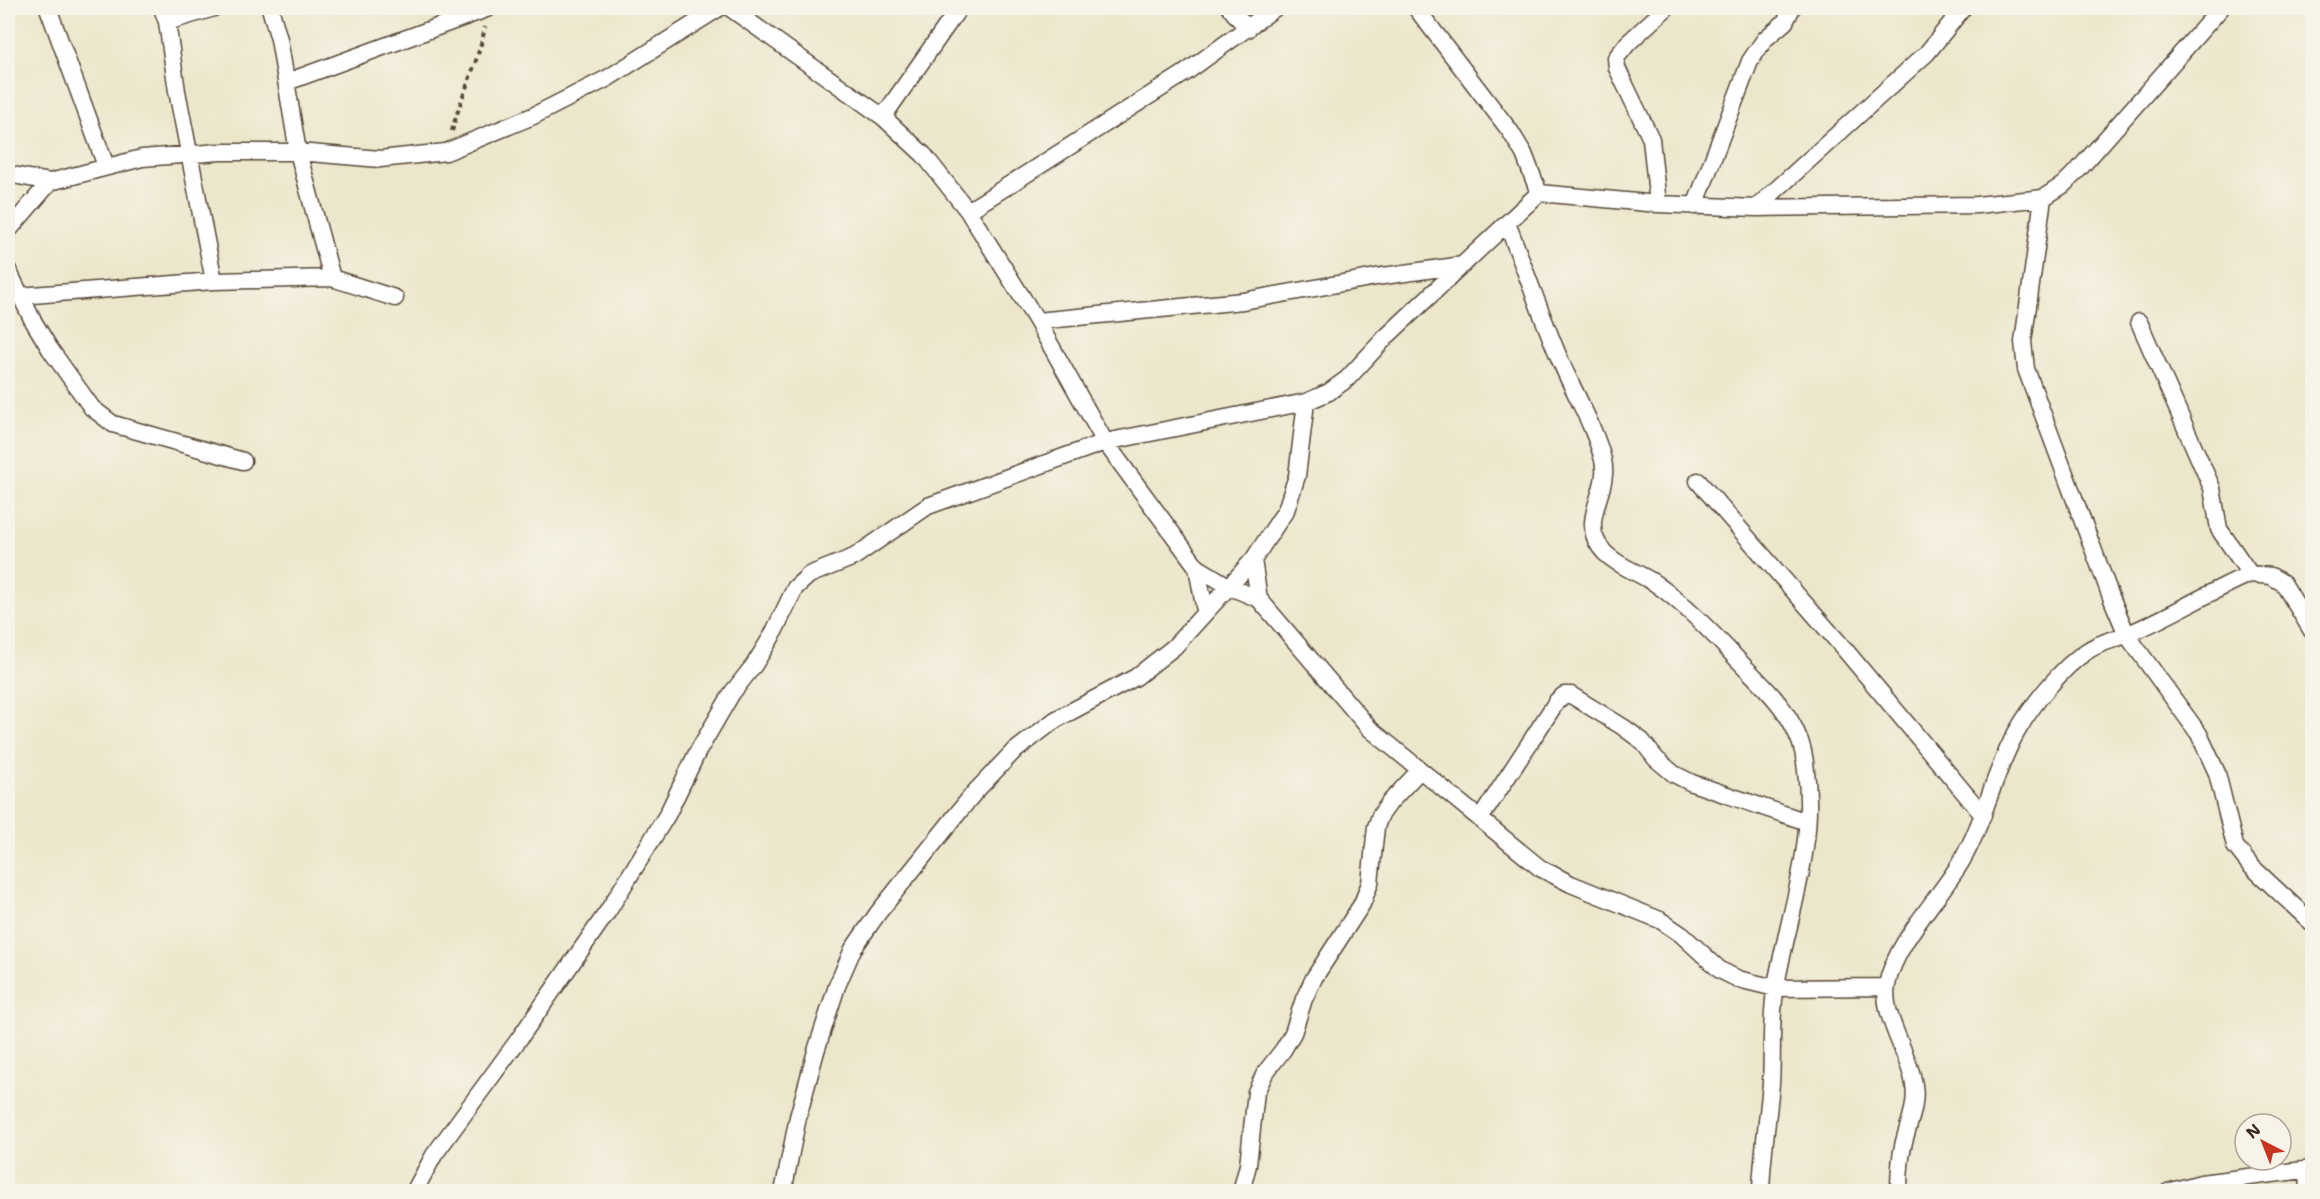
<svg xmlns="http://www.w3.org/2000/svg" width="2320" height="1199" font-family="'Shantell Sans',sans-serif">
	<rect width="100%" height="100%" fill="#f7f3e8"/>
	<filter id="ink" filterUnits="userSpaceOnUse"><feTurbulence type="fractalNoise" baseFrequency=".0167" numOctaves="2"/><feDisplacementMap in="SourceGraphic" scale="12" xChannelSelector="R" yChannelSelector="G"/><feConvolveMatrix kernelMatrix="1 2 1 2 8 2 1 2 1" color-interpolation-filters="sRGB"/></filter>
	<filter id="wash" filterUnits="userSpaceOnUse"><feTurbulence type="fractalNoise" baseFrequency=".008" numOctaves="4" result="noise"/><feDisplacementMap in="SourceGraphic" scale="24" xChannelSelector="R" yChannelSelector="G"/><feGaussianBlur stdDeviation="1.35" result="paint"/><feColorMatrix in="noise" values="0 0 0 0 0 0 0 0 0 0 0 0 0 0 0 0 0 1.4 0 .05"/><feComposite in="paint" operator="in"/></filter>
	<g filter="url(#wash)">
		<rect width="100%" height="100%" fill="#ece6cb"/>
	</g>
	<g filter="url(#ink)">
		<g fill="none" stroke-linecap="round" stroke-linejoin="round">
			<defs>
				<path id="minor" d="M48,8L106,166
					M162,8L167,22L177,91L214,281
					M270,8L279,39L298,152L332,278L395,298
					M730,8L883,117L924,155L968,211L1037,321L1105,442L1197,567L1230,587L1259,599L1369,728L1540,868L1571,884L1660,920L1682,935L1720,970L1738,979L1775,988L1886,987
					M1230,8L1248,29
					M1416,8L1510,131L1524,154L1539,193
					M167,22L214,8
					M287,82L489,8
					M883,117L959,8
					M8,174L50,182L142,158L220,152H298L380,159L446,152L533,116L608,78L719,8
					M2043,198L2023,342L2026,369L2111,597L2127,635L2199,734L2217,773L2235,846L2250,865L2312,923
					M1658,204L1651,139L1617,68L1616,58L1628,43L1666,8
					M1695,206L1750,61L1765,39L1785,22L1792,8
					M1756,208L1927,53L1963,8
					M968,211L1185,73L1275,8
					M1507,223C1524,267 1540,312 1558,355C1572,390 1594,424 1603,460C1611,493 1575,522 1605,553C1619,567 1640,573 1656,584C1687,606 1713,634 1740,662C1761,684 1785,705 1797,734C1802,744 1805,759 1806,771C1816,844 1789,914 1776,985C1770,1017 1773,1051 1771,1083C1768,1119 1762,1155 1761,1192
					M8,231L50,182
					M8,270L32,319L50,349L92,408L113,424L243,461
					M19,296L214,281L332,278
					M1037,321L1243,301L1376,277L1463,265
					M2139,322L2212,488L2219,529L2250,574
					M1698,481L1846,651L1983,815
					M1253,560L1259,599
					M1197,567L1205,611
					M1480,819L1557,701L1564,695H1571L1623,727L1642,741L1656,759L1674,774L1692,783L1807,822
					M2308,1169L2309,1192
					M414,1192L434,1155L519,1039L608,911L667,815L697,753L732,693L754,665L772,636L795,588L809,575L854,557L928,506L1105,442L1306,402L1329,392L1347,379L1386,337L1539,193L1658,204L1756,208L1977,205L2043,198L2063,185L2080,168L2221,8
					M783,1192L798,1117L816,1051L837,986L853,949L878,913L974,793L1012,753L1055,720L1136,677L1174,647L1253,560L1286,510L1297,476L1306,402
					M1241,1192L1248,1165L1256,1092L1265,1073L1283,1050L1293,1033L1304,999L1314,978L1362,904L1370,883L1376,827L1380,816L1390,802L1420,770
					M1899,1192C1899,1173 1900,1155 1905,1138C1910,1120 1917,1104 1914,1085C1910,1054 1881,1016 1887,985C1895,943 1938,900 1961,862C1985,821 1993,774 2016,733C2031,706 2061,668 2087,651C2100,642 2114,640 2128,634C2170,617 2208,592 2250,574L2271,576L2283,583L2312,631
					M2168,1192L2201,1183L2312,1169"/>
			</defs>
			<use href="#minor" stroke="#564638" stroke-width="19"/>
			<path stroke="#564638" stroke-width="4" stroke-dasharray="4.5 4.5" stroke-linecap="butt" d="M452,131C461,96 478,63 485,27"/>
			<use href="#minor" stroke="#fff" stroke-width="16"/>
		</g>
	</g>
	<rect width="2320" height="1199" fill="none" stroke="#f7f3e8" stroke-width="30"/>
	<g transform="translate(2263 1142) rotate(318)"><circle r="28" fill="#f7f3e8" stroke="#aca397" stroke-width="1.5"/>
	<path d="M0-4.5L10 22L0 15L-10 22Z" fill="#c8321e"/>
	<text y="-9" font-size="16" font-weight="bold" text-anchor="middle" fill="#3b2a1e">N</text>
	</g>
</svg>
